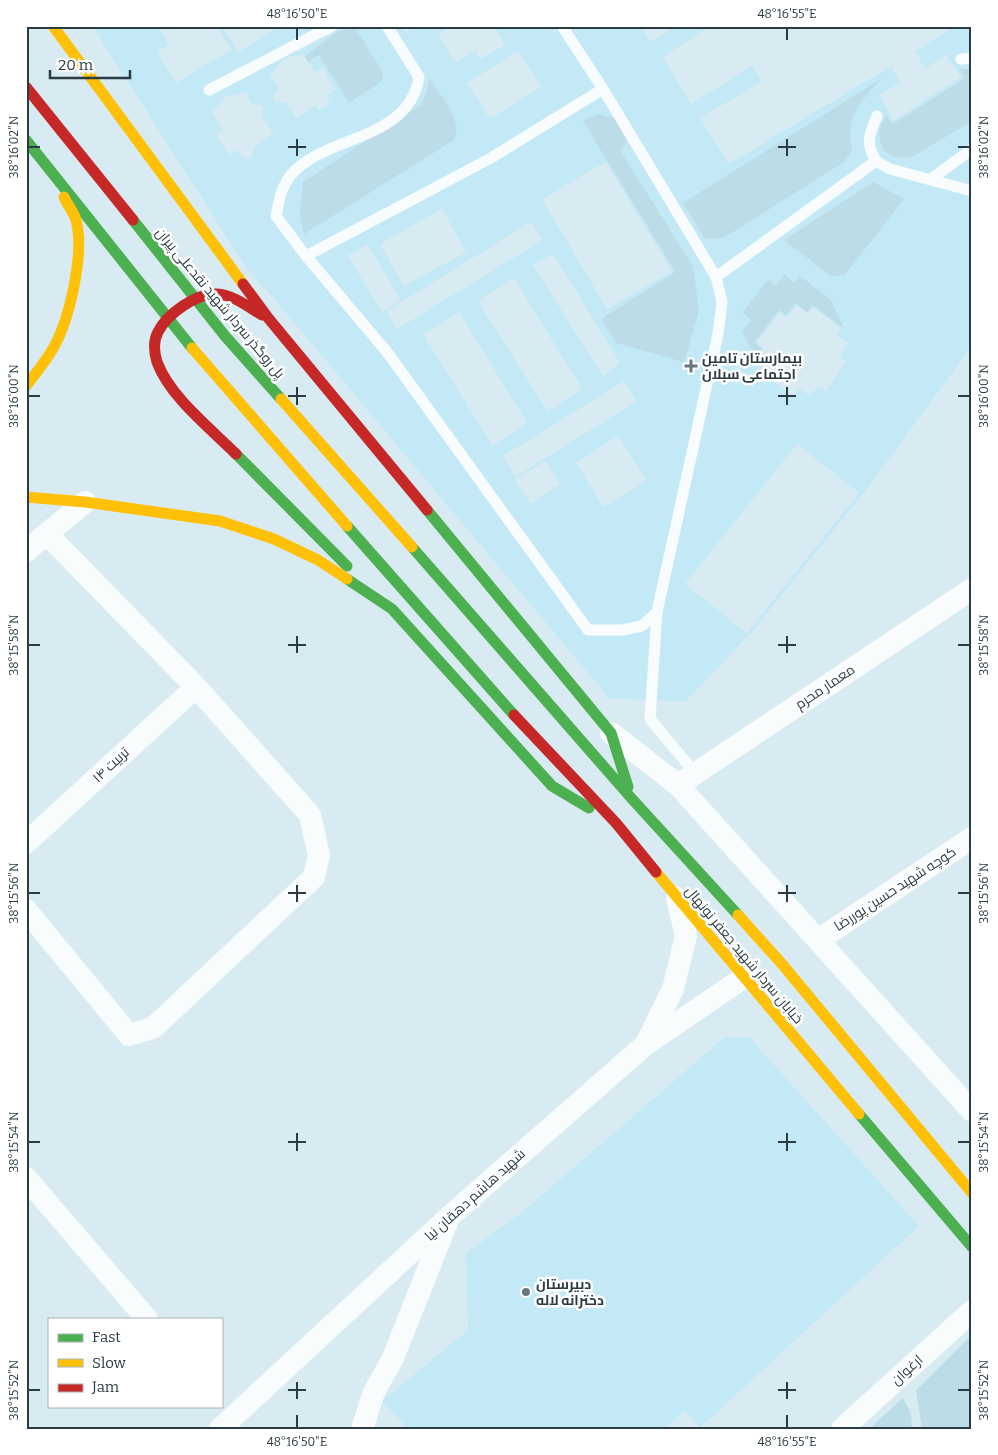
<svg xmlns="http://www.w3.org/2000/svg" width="998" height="1455" font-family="Bitter,Cairo,serif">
	<rect width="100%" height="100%" fill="#d8ebf2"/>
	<path fill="#c4e9f6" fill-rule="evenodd" d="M92,26H164L161,30L169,45L157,52L176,83L231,50L217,26H222L238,52L280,26H401L405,32L414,26H452L438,35L455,62L475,50L481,59L505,45L494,26H641L651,42L676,26H710L663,57L691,104L752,66L762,82L700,118L729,164L891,66L900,82L880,95L893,121L961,77L946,55L925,69L915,51L956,26H972V215L969,217L972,220V346L863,494L751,633L685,702L609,698L271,295L249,272ZM518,51L541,87L490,119L467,83ZM304,55L315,72L323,68L335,89L326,96L330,103L319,110L316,105L297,118L286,102H278L274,100L273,95L279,88L270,76L283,60L290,56ZM246,92L252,105H261L264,108L261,116L273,134L255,146L251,158L242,157L238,149L229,155L216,135L223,130L212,113L225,97ZM606,162L672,271L607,309L542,199ZM442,209L466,252L404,286L380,244ZM531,222L543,240L397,329L387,311ZM367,244L401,300L382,312L348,256ZM553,254L620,363L603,376L533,265ZM514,278L582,389L548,412L478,301ZM797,305L808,314L813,307L841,328L836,336L848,343L840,356L846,362L826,391L818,386L810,396L799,388L793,397L764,374L768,368L756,358L764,348L757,342L780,312L786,318ZM459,312L527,423L493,446L423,334ZM624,381L637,401L515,477L503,456ZM618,436L647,480L604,507L576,463ZM797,444L859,493L747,633L685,584ZM545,461L560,484L531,504L515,480Z
		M725,1037H749L919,1226L700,1428L685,1411L664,1429H409L382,1401L468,1330L466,1253L520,1214Z"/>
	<path fill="#bcdce7" d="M347,29H356L381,69L383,78L378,84L349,103L319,55L308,62L305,56L338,31Z
		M960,69H972V121L912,157L897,158L883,150C878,135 877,128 887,116L893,124L965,78Z
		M429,78C440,95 464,120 454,140L304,234L300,216L303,182L422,104L427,91Z
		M881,79C858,105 846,115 852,151L844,162L725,237L705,239L683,203Z
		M597,114L619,119L630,131L621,152L693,266L699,311L684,362L616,343L601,319L675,272L583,121Z
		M873,182L904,199L845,275L831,276L784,240Z
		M785,274L794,283L800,276L831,300L844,329L813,305L807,312L796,303L786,315L779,310L755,342L762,349L755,357L742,331L751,320L743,312L768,280L775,286Z
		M972,1335V1424L967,1429H922L916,1390Z
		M903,1398L911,1414L912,1429H869Z"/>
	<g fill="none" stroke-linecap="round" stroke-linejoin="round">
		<path stroke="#f9fcfd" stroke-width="11" d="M562,26L603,89
			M961,59L972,58
			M209,90L332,26
			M876,161C865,142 869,135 877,116
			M931,179L972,149
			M306,256L491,158L603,89L716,277L722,302L718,334L657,612L642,626L622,630H588L387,352L306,256L276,216C279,201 281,188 290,176C325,134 409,142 419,77L387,26
			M716,277L876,161L890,169L972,191
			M657,612L650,719L695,773"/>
		<path stroke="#f9fcfd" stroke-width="22" d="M26,551L85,502
			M611,733L678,785L972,1111
			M678,785L972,589
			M26,843L196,687
			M26,910L129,1035L153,1028L314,877L319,855L310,815L196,687L47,534
			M818,940L972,838
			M647,1042L673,989L686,936L677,898
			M26,1178L147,1319
			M220,1429L450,1216L645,1045L743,978
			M362,1429L374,1392L393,1358L447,1222
			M842,1429L972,1311"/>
		<path stroke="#4caf50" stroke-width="11" d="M26,140L192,348
			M133,220L225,336L281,399
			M236,454L347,566
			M427,510L611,733L628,787
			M347,526L514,715
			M412,547L633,800L738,915
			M347,579L392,609L552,786L589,808
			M859,1114L972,1247"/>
		<path stroke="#ffc107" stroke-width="11" d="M53,26L243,284
			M192,348L347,526
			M26,386C36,373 47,360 55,345C70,316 86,249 75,217C72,210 67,204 64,197
			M281,399L412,547
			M26,497L85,502L220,521L274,539L318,560L347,579
			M656,872L859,1114
			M738,915L782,964L972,1193"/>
		<path stroke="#c62828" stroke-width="11" d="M26,87L133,220
			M243,284L269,319L427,510
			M236,454C210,428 170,397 157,362C154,352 153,341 158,332C167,314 196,293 217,294C234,295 248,307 262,315
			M514,715L616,823L656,872"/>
	</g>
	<path fill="none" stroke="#2a3b41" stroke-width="2" d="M297,28V40M787,28V40M297,139V156M787,139V156M28,147H40M288,147H306M778,147H796M958,147H970M297,387V405M787,387V405M28,396H40M288,396H306M778,396H796M958,396H970M297,636V653M787,636V653M28,645H40M288,645H306M778,645H796M958,645H970M297,885V902M787,885V902M28,893H40M288,893H306M778,893H796M958,893H970M297,1133V1151M787,1133V1151M28,1142H40M288,1142H306M778,1142H796M958,1142H970M297,1382V1399M787,1382V1399M28,1390H40M288,1390H306M778,1390H796M958,1390H970M297,1415V1428M787,1415V1428"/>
	<g fill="#67797f" stroke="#fff" stroke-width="2">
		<path d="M688.5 358.5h5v5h5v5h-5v5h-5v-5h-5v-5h5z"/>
		<circle cx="526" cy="1292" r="5"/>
	</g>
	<g text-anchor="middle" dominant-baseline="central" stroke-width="5" stroke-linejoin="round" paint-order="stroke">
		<g font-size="14" fill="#2a3b41" stroke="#fff">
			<text transform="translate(220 303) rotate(50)">پل روگذر سردار شهید نقدعلی پیران</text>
			<text transform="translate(825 687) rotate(-34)">معمار محرم</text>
			<text transform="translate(111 765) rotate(-43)">تربیت ۱۴</text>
			<text transform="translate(895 889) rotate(-33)">کوچه شهید حسین پوررضا</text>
			<text transform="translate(744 955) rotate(50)">خیابان سردار شهید جعفر نونهال</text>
			<text transform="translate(475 1195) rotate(-42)">شهید هاشم دهقان نیا</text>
			<text transform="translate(907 1370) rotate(-42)">ارغوان</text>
		</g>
		<g font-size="14" font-weight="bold" fill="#2a3b41" stroke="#fff" text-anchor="start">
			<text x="702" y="358">بیمارستان تامین<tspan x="702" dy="16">اجتماعی سبلان</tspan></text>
			<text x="536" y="1284">دبیرستان<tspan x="536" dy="16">دخترانه لاله</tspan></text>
		</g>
	</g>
	<rect width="998" height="1455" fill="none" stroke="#ffffff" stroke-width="55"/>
	<rect x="48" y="1318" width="175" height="90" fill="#ffffff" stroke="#aab1b3"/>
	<rect x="58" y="1334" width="25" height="8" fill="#4caf50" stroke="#aab1b3"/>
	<text x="92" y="1342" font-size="15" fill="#2a3b41">Fast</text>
	<rect x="58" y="1359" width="25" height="8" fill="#ffc107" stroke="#aab1b3"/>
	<text x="92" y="1368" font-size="15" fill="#2a3b41">Slow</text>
	<rect x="58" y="1384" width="25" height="8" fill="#c62828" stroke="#aab1b3"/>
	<text x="92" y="1392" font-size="15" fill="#2a3b41">Jam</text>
	<path d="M50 70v8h80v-8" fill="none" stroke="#2a3b41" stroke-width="2.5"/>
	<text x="58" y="70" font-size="15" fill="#2a3b41" stroke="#ffffff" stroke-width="4" paint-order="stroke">20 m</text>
	<rect x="28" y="28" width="942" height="1400" fill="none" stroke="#2a3b41" stroke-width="2"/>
	<g font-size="12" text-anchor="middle" fill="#2a3b41">
		<text x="297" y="18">48°16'50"E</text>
		<text x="787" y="18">48°16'55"E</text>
		<text transform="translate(14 147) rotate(-90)" y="4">38°16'02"N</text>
		<text transform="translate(984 147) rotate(-90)" y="4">38°16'02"N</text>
		<text transform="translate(14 396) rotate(-90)" y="4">38°16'00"N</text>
		<text transform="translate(984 396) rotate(-90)" y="4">38°16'00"N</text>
		<text transform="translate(14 645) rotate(-90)" y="4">38°15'58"N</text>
		<text transform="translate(984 645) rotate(-90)" y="4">38°15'58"N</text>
		<text transform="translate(14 893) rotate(-90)" y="4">38°15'56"N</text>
		<text transform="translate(984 893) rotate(-90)" y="4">38°15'56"N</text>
		<text transform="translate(14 1142) rotate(-90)" y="4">38°15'54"N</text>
		<text transform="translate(984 1142) rotate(-90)" y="4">38°15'54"N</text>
		<text transform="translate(14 1390) rotate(-90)" y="4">38°15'52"N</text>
		<text transform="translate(984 1390) rotate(-90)" y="4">38°15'52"N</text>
		<text x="297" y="1446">48°16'50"E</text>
		<text x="787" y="1446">48°16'55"E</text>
	</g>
</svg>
